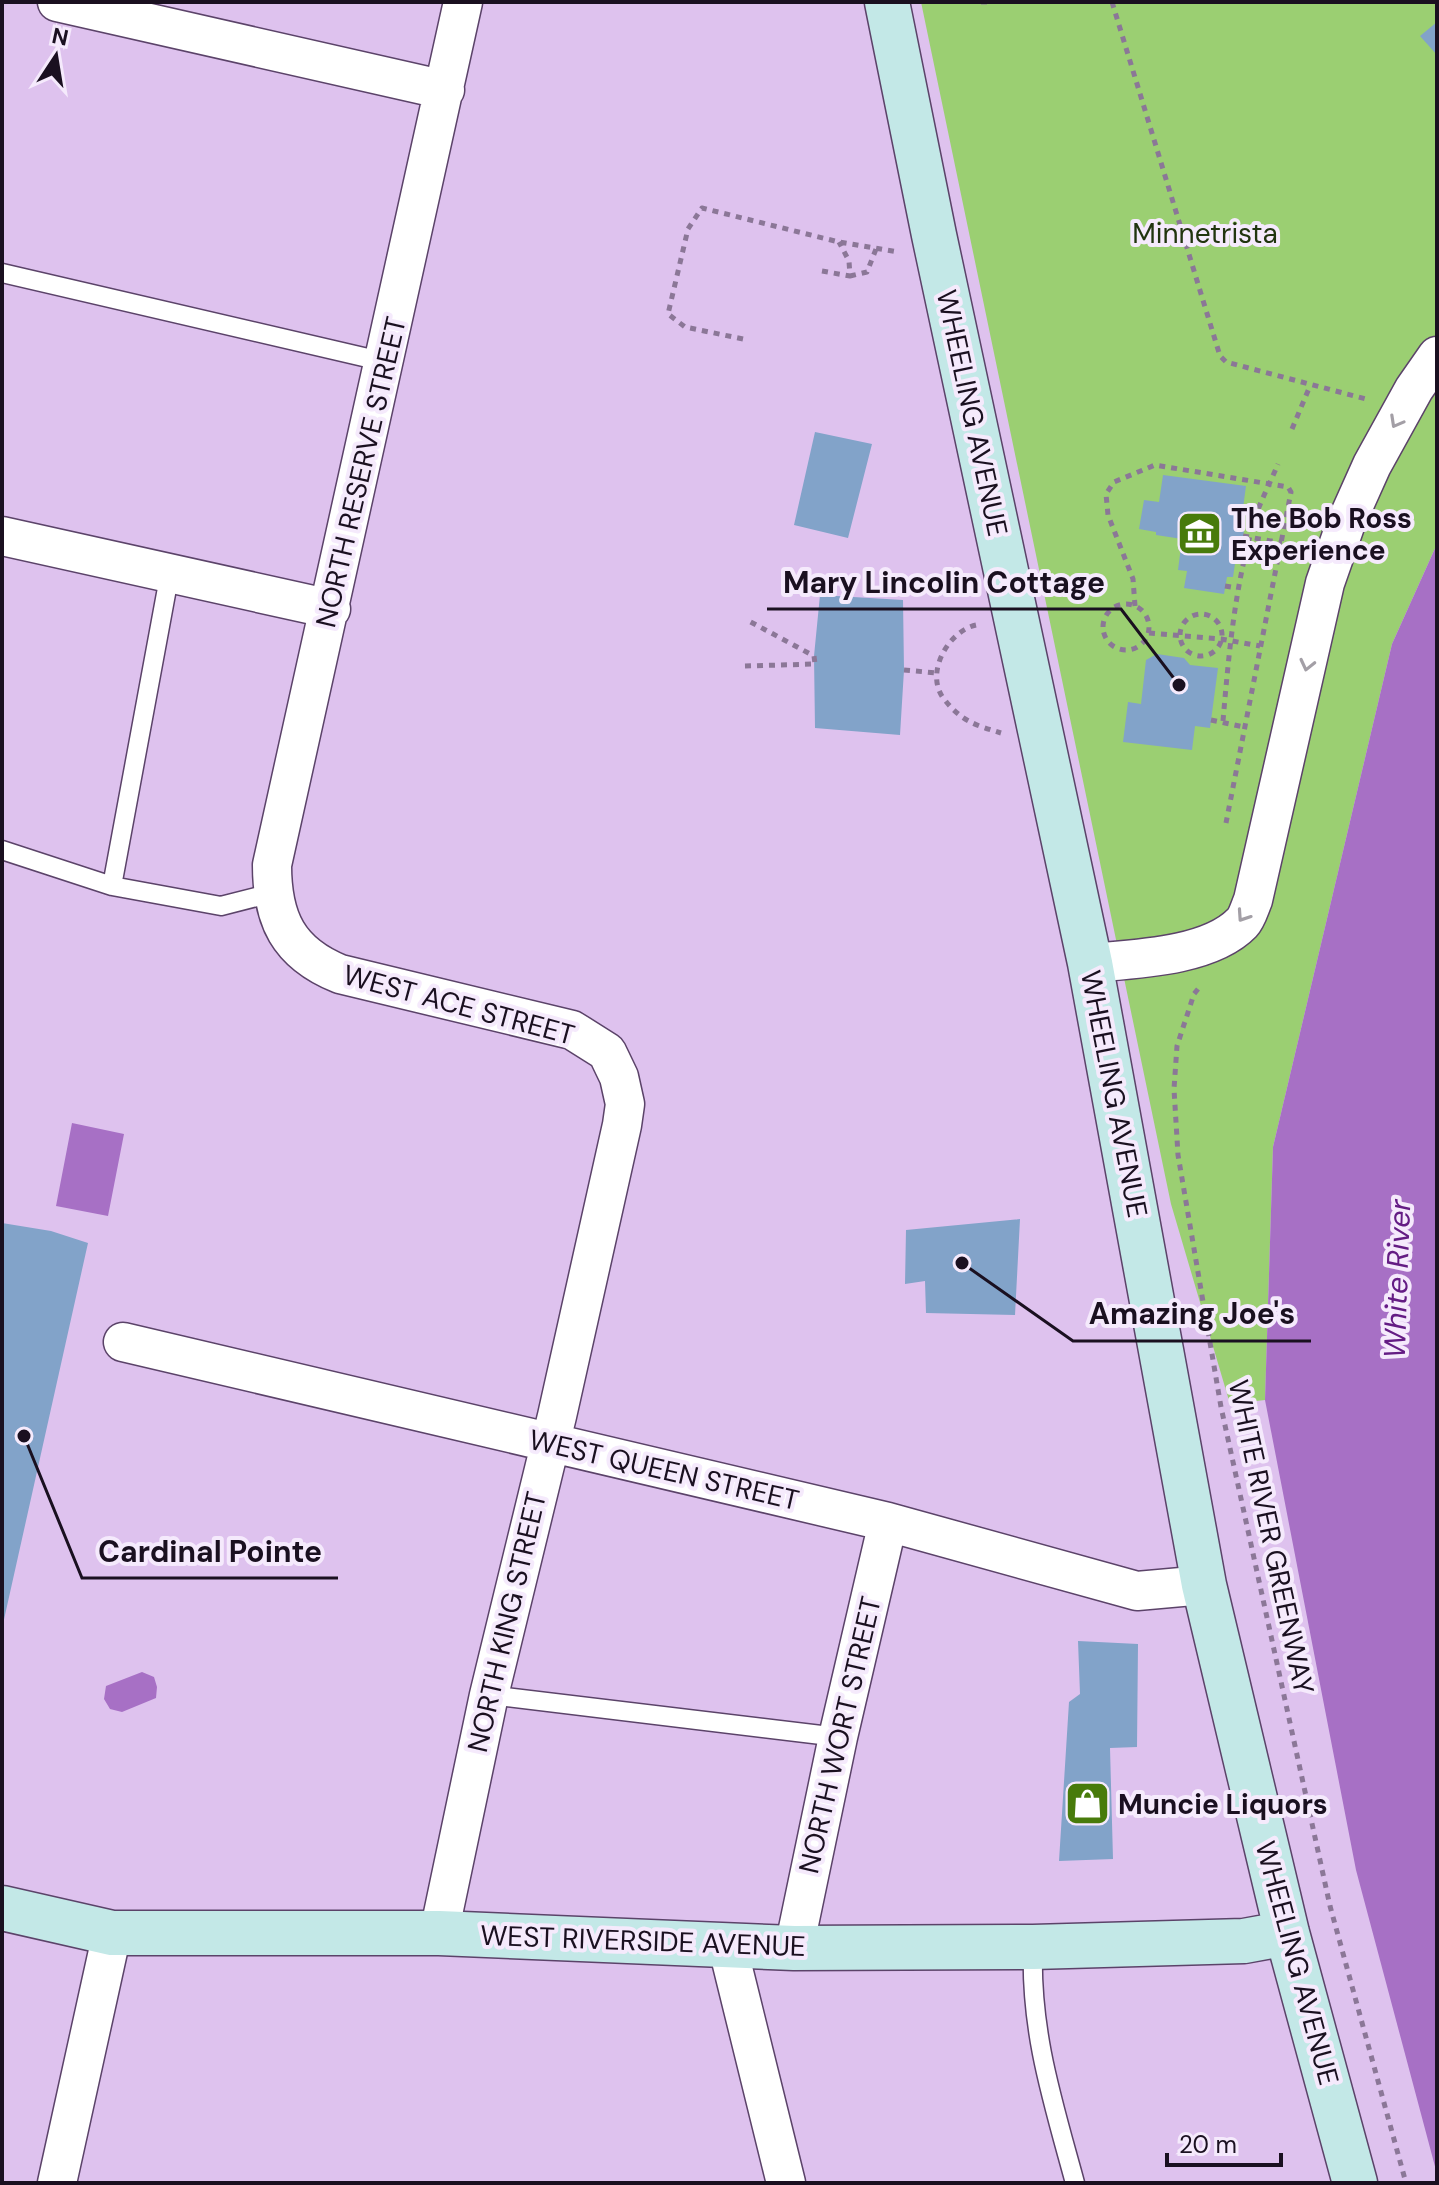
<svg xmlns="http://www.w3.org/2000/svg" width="1439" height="2185" font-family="'DM Sans',sans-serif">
	<rect width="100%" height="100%" fill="#dec2ee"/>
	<path fill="#9bcf72" d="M921,2H1437V544L1392,644L1273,1147L1265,1400L1230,1404L1171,1204Z"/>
	<path fill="#a770c5" d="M1437,544V2174L1356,1870L1265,1400L1273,1147L1392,644Z
		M72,1123L124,1134L108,1216L56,1206Z
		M142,1672L154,1677L157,1687L156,1698L122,1712L110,1709L104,1699L106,1686Z"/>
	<path fill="#82a3c9" d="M1437,22V55L1420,36Z
		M815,432L872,444L848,538L794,525Z
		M1163,475L1246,486L1241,523L1245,524L1242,544H1238L1233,577H1227L1224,594L1184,588L1187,571L1178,570L1182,539L1156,535V532L1139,529L1144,500L1159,502Z
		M820,595L903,600L904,670L900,735L815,728L814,656Z
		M1157,654L1184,658L1190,665L1218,668L1210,728L1195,726L1192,750L1123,742L1128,702L1141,704L1146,660Z
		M1020,1219L1015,1315L926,1313L925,1281L905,1284L906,1230Z
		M2,1223L51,1231L88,1243L3,1624Z
		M1078,1641L1138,1644L1137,1747L1110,1748L1113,1859L1059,1861L1069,1702L1080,1694Z"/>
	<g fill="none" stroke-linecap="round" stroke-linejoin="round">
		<defs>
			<path id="lane" d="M2,273L385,362
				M2,850L112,886L221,906L272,893
				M112,886L170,572
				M489,1695L838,1737
				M1033,1947C1030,2032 1053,2102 1075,2183"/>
			<path id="street" d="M57,2L445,90
				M2,536L331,609
				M1090,963C1134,959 1209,957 1242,923C1247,918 1250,907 1253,900L1325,583L1346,523L1372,465L1414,389L1437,356
				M123,1342L888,1522L1137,1591L1204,1585
				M439,1933L489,1695L557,1416L622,1125L625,1104L619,1077L607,1052L572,1030L340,974C288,953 272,919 272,865L463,2
				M727,1944L786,2183
				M794,1948L838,1737L888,1522
				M57,2183L112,1933"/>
			<path id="secondary" d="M887,2L934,235L1090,963L1204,1585L1287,1933L1355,2183
				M2,1908L112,1933H439L794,1948L1033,1947L1244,1941L1287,1933"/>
		</defs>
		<use href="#lane" stroke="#5b4369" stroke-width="21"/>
		<use href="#street" stroke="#5b4369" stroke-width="41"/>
		<use href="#secondary" stroke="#5b4369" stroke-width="47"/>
		<path stroke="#8b7797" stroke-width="5" stroke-dasharray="6 6" stroke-linecap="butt" d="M981,2H987
			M1112,2L1220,356L1226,362L1366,399
			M822,271L850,276L849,261L839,242
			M850,276L867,272L876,249
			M743,339L685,327L668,314L688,229L702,208L839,242L898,252
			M1292,429L1310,386
			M1243,536L1282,543
			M1225,586L1237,588
			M1103 627a23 23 0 1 1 46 0a23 23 0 1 1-46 0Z
			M1135,606L1133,579L1108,515L1106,494L1114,482L1155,465L1288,487L1291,492L1226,823
			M1180 635a21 21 0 1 1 42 0a21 21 0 1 1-42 0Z
			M976,625C948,631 924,674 944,699C961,721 975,725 1001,733
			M1149,633L1221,639L1260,646
			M745,666L815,664L814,656L747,620
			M904,670L937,673
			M1211,720L1244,727
			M1223,721C1229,651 1235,583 1256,515C1262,498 1271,481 1278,464
			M1198,989L1194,994L1177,1046L1174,1089L1178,1155L1221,1407L1330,1906L1406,2183"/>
		<use href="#lane" stroke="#fff" stroke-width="18"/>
		<use href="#street" stroke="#fff" stroke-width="38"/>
		<use href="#secondary" stroke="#c3e8e7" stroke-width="44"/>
	</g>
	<defs><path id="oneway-chevron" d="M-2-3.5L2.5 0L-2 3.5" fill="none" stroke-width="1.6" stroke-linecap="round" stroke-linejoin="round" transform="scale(2)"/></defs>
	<g stroke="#a39fa6">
		<use href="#oneway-chevron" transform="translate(1396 422) rotate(119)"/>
		<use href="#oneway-chevron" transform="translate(1307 665) rotate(103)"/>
		<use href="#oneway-chevron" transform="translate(1243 916) rotate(124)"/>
	</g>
	<defs>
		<symbol id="museum-square" viewBox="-11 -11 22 22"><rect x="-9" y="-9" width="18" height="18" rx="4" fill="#487b0b" stroke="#f5eafc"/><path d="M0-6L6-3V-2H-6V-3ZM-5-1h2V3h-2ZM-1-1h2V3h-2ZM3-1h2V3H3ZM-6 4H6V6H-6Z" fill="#fff"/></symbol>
		<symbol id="shop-square" viewBox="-11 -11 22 22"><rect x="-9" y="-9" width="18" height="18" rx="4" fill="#487b0b" stroke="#f5eafc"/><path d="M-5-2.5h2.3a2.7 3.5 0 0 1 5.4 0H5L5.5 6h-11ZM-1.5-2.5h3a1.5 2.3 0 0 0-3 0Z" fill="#fff"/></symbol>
	</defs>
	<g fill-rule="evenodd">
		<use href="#museum-square" x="1174" y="508" width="51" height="51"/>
		<use href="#shop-square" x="1062" y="1778" width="51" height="51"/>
	</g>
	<g text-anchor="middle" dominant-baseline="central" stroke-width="8" stroke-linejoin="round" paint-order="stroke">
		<g font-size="28" fill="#21350f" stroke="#f5eafc">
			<text x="1205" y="233">Minnetrista</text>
		</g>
		<g font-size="28" fill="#1a1020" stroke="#f5eafc">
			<text transform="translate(972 413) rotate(78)">WHEELING AVENUE</text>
			<text transform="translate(361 472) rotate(-77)">NORTH RESERVE STREET</text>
			<text transform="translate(459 1005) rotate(15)">WEST ACE STREET</text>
			<text transform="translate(1114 1094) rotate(79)">WHEELING AVENUE</text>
			<text transform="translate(664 1470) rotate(13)">WEST QUEEN STREET</text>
			<text transform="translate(1271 1537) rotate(78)">WHITE RIVER GREENWAY</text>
			<text transform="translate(507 1622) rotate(-77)">NORTH KING STREET</text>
			<text transform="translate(840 1735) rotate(-77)">NORTH WORT STREET</text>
			<text transform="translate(643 1941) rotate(2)">WEST RIVERSIDE AVENUE</text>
			<text transform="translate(1297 1963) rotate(75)">WHEELING AVENUE</text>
		</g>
		<g font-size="28" font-weight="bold" fill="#1a1020" stroke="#f5eafc" text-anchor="start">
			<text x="1231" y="518">The Bob Ross<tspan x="1231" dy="32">Experience</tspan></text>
			<text x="1118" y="1804">Muncie Liquors</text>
		</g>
		<g font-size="30" font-style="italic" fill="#641c84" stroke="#f5eafc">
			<text transform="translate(1397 1279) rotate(-88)">White River</text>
		</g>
	</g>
	<path fill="none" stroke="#1a1020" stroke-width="3" d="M1179 685L1121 609H767M962 1263L1073 1341H1311M24 1436L82 1578H338"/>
	<g fill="#1a1020" stroke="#f5eafc" stroke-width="3">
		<circle cx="1179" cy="685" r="8"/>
		<circle cx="962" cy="1263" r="8"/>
		<circle cx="24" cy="1436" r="8"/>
	</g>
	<g font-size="30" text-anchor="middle" font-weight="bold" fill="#1a1020" stroke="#f5eafc" stroke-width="8" stroke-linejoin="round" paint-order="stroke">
		<text x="944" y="593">Mary Lincolin Cottage</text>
		<text x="1192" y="1324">Amazing Joe's</text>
		<text x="210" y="1562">Cardinal Pointe</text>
	</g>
	<rect width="1439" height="2185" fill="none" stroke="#1a1020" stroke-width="8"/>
	<g transform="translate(56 56) rotate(12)" stroke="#f5eafc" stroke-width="6" paint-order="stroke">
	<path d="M0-6L14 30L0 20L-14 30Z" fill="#1a1020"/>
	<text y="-12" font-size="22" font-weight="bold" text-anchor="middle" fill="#1a1020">N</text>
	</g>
	<path d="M1167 2153v12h114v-12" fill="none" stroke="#1a1020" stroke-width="4"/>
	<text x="1179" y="2153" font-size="24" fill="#1a1020" stroke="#f5eafc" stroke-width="6" paint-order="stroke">20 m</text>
</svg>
